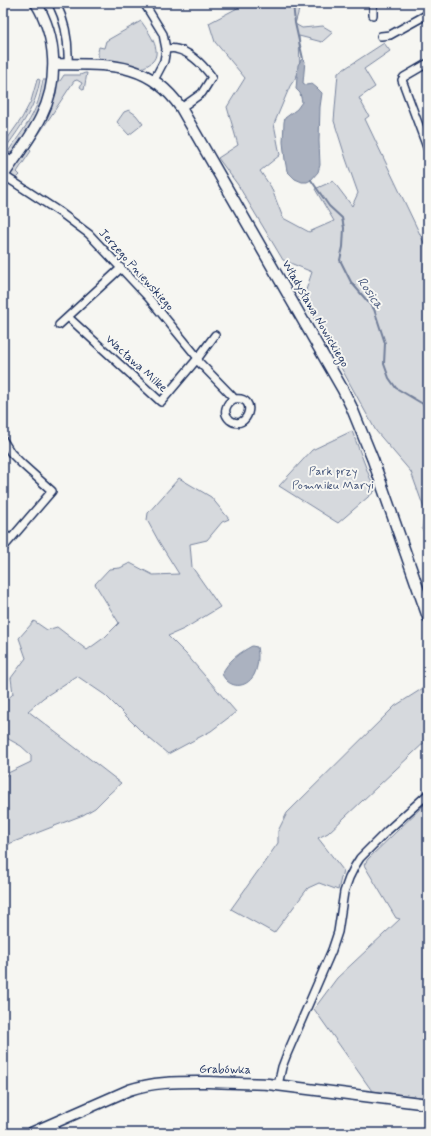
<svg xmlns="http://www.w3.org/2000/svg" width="431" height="1136" font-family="Mynerve,sans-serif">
	<rect width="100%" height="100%" fill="#f6f6f2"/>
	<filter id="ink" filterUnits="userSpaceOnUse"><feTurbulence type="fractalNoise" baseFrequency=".025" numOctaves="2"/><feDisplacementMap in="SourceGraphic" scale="8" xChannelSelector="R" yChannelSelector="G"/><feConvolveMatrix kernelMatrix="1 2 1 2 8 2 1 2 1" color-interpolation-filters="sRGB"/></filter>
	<g filter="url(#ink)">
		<path fill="#d6d9dd" stroke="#78849e" d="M246,3H304L299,10L295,24L302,28L323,26L333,32L322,42L299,36L300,71L290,86L274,124L280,155L260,171L271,187L283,218L309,232L334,221L315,189L333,181L352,206L358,193L346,159L334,121L338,73L384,43L390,51L364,69L375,87L359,98L369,116L365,119L427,249L428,248V529L422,530L425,511L411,472L376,431L303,299L312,272L283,260L238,185L218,158L238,145L227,107L245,78L215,42L209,23L245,4Z
			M141,21C147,30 164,51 152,62C149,65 144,67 141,68C131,64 122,62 112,61C108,61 102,62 100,59C97,56 98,51 99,47L104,48L106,41Z
			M85,73H87L84,90L80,87L82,83L77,80L74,81L29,149L31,151L17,172L20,175L17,178H15L11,176L10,172L56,82L60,81L64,75H80Z
			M38,79L40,80C36,106 22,125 7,146L8,138L10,135L22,118L31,101L37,80Z
			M43,80H48L42,106L29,129L15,150L13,152L7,153C17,138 29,124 36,107C40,98 41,89 43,80Z
			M129,110L136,115L143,124L129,135L117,122L124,112Z
			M352,431L375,491L338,523L279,486L312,450Z
			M179,478L211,497L229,519L222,522L207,540L190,544L192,567L220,607L184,629L168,636L186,654L236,712L211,731L168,754L144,734L105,695L77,676L43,698L28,711L121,783L109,794L95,808L83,815L11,843L3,848V779L8,773L31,762V755L21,746L3,736V703L13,694L11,678L26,658L19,638L34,621L47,630L57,627L87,650L105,637L119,623L95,584L109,569L120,568L130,563L153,575L179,574L159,542L147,520L148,513Z
			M428,685V739L328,833L318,838L343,870L338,890L319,883L308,888L274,933L231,909L278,843V831L287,813L395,706Z
			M428,801V1098L372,1091L314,1009L337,978L400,919L396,918L364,865L368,859Z"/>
		<path fill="#abb2c0" stroke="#717e99" d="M303,59L305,61L303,83L306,85L312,84L317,88L322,93L320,107L319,141L320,165L318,172L311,180L307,182H302L295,179L287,171L285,160L283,142L284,122L285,118L297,109L302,102L300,93L296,89L298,65L301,60Z
			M252,646L257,647C259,656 258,667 254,675C246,689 229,689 222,674C228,661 239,653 252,646Z"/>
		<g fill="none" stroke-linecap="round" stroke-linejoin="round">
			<path stroke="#717e99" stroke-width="2" d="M293,3L295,23L303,59
				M311,180L329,206L342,218L344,228L343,247L340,260L351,282L374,309L385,343L384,364L389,378L396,388L428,407"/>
			<defs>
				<path id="street" d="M56,3C66,23 69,42 68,64
					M144,3L163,34L166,49
					M373,15V3
					M381,36L390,35L428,14
					M428,63L404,77L402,80L428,150
					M154,80L164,61L166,49C169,49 173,48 176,49C191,52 203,65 212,77L202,93L181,108
					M3,155L12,162
					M3,175L61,213L89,234L148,297L198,358L199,362L232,396L234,399C226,403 222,413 230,420C247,433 260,395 234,399
					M68,317L161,402L198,358L215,335
					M59,325L121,268
					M3,440L11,453L22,464L52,491L3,548
					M3,533L10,539
					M278,1085L282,1067L287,1054L332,950L338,932L344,892L349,878L355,866L360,858L387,831L428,794"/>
				<path id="secondary" d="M54,64C106,65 148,60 181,108L343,390L351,406L373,460L428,617
					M3,176C16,156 31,138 41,117C59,81 57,37 36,3
					M31,1133L129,1090C155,1081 182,1082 209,1082C229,1083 248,1083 268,1084L428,1104"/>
			</defs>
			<use href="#street" stroke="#1b2f5e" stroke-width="10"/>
			<use href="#secondary" stroke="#1b2f5e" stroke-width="13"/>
			<use href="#street" stroke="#f6f6f2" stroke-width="7"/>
			<use href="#secondary" stroke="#f6f6f2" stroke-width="10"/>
		</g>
	</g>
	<g text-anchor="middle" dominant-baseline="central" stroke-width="4" stroke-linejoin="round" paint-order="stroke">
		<g font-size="12" fill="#1b2f5e" stroke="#f6f6f2">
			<text transform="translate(136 270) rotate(48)">Jerzego Pniewskiego</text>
			<text transform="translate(315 314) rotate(60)">Władysława Nowickiego</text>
			<text transform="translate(136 364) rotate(42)">Wacława Milke</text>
			<text transform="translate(225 1070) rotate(1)">Grabówka</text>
		</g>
		<g font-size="12" fill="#405177" stroke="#f6f6f2">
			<text x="333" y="472">Park przy<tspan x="333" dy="14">Pomniku Maryi</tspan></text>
		</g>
		<g font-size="13" font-style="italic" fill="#46567b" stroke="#f6f6f2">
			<text transform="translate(370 293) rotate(55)">Rosica</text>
		</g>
	</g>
	<rect width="431" height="1136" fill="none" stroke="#f6f6f2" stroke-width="16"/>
	<rect x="8" y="8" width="415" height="1120" fill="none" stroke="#1b2f5e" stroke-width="1.5" filter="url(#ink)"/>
</svg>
